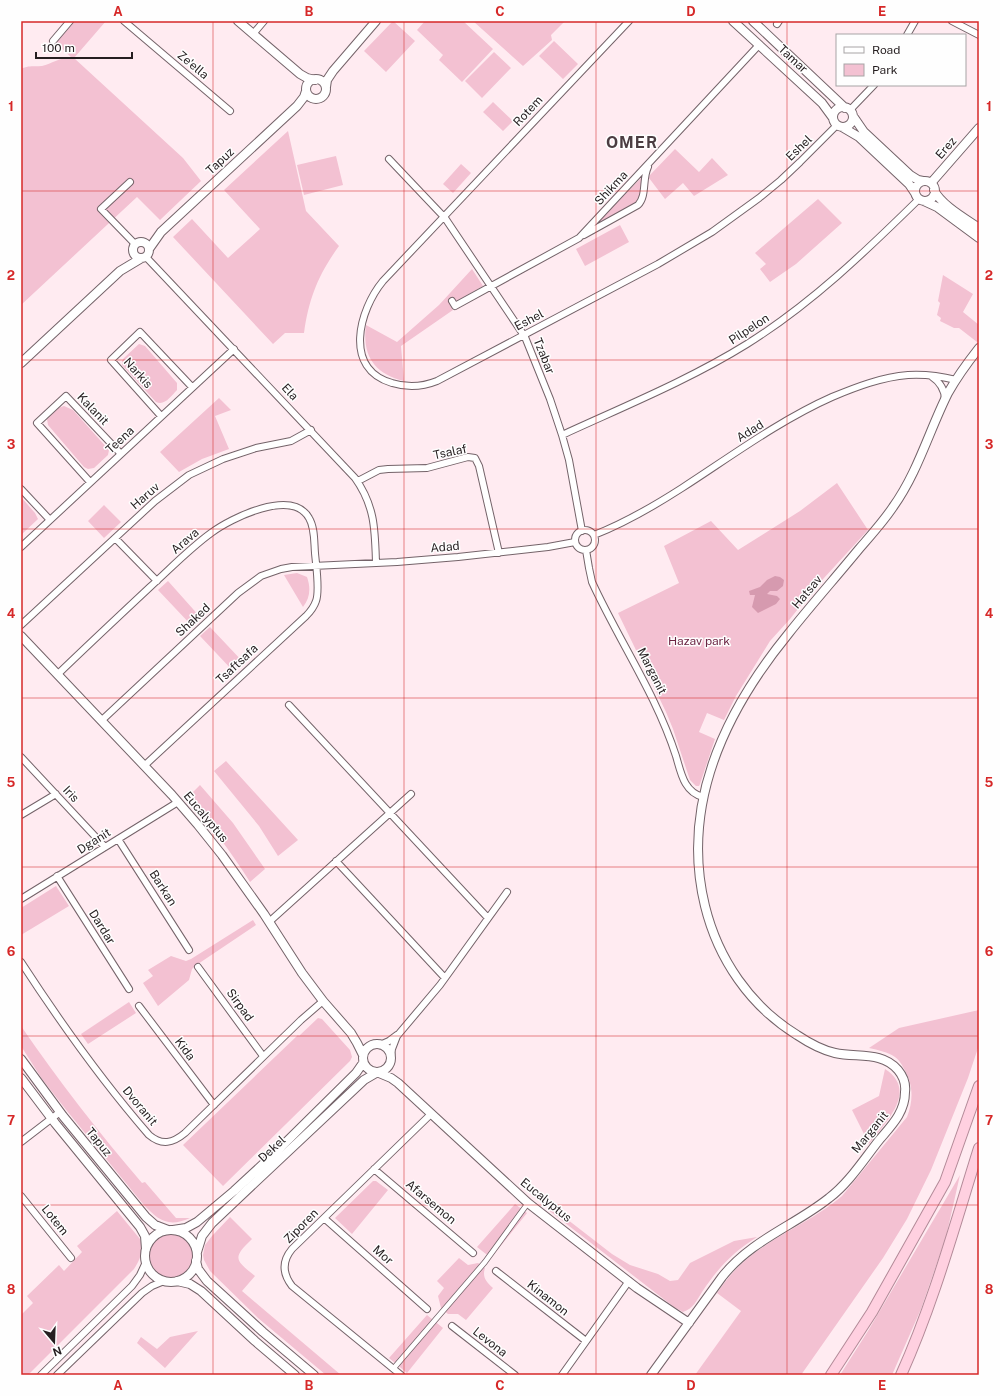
<svg xmlns="http://www.w3.org/2000/svg" width="1000" height="1396" font-family="'Public Sans',sans-serif">
	<rect width="100%" height="100%" fill="#ffebf1"/>
	<path fill="#f3c1d2" d="M75,21H106L74,58L183,158L201,181L160,220L137,197L21,305V69C29,65 34,67 42,66C53,63 62,56 72,58L56,43Z
		M393,21L415,41L386,72L364,51Z
		M425,21H463L493,49L462,82L439,60L443,55L417,30Z
		M473,21H565L551,35L552,40L523,66Z
		M554,41L578,64L563,79L539,56Z
		M494,52L511,68L482,98L465,81Z
		M493,102L513,121L503,131L483,112Z
		M288,131L306,211L339,246C318,275 309,298 304,333H285L273,344L173,237L192,219L228,258L260,229L224,190Z
		M675,149L699,172L712,158L728,175L694,196L683,183L665,199L649,178L650,175Z
		M336,156L343,185L304,195L297,165Z
		M461,164L471,173L453,193L443,184Z
		M642,177C640,184 642,192 639,198C634,210 604,222 592,228Z
		M818,199L842,223L796,264L770,282L760,269L766,264L755,253Z
		M620,225L629,242L585,266L576,249Z
		M472,269L483,286L450,305L453,310L401,346L404,381C374,373 362,356 366,325L397,342L439,305Z
		M943,275L973,294L963,312L979,325V340L977,342L959,328H954L940,321L941,318L937,315L940,303L938,301Z
		M139,344L145,346L177,383V390C171,396 165,406 156,402L122,365V361L124,358Z
		M219,398L231,410L215,416L229,449L202,459L179,472L160,452Z
		M64,406L73,410L109,450L108,455L94,468L88,469L84,467L48,425L47,419L58,408Z
		M837,483L868,530L813,590L790,619L770,641L736,696L724,720L707,713L699,732L715,739L700,784L699,786H696L690,780L673,729L666,712L618,613L679,583L664,546L711,521L738,550L800,511Z
		M21,497L35,513L38,519L21,535Z
		M104,505L121,522L104,538L88,521Z
		M297,573L307,577C311,588 310,598 303,607L284,575Z
		M168,581L201,618L192,626L158,590Z
		M210,627L244,663L234,672L200,636Z
		M226,761L298,840L278,856L259,826L214,771Z
		M200,785L233,823L265,869L250,882C231,852 211,824 186,799Z
		M56,886L69,906L21,935V908Z
		M253,920L256,925L195,966L192,969L189,980L158,1006L143,983L153,976L148,970L171,956L186,961L191,959Z
		M129,1002L136,1013L88,1044L81,1034Z
		M979,1010V1045L968,1078L931,1170L907,1219L883,1258L801,1375H695L741,1311L717,1293C726,1280 735,1269 747,1259C777,1234 813,1221 842,1196L907,1117C914,1099 913,1083 903,1067C901,1063 899,1060 895,1057C888,1052 878,1050 869,1048L899,1028Z
		M318,1018L322,1019L350,1050L352,1057L350,1061L223,1186L183,1145L298,1035L299,1036Z
		M21,1026C58,1080 99,1133 142,1183L145,1182L176,1218H190C168,1228 158,1220 143,1204L67,1111L42,1079L21,1046Z
		M885,1069C919,1091 885,1123 869,1144L852,1110L879,1096Z
		M960,1175L946,1237L921,1309L892,1375H840L868,1331Z
		M373,1181H376L388,1190L352,1234L335,1218Z
		M515,1204L527,1213L491,1258L477,1247Z
		M550,1206L612,1254L630,1265L658,1274L670,1281L678,1280L690,1263L734,1241L757,1237C733,1252 718,1268 702,1292C697,1300 693,1309 683,1312L674,1307L547,1209Z
		M117,1211L140,1239C144,1250 140,1260 134,1269L28,1375H21V1315L33,1303L27,1296L59,1265L64,1271L82,1252L77,1246Z
		M230,1217L252,1239C232,1258 235,1260 255,1276L242,1291L341,1375H326L258,1318L210,1271L204,1260L203,1255L205,1245L212,1236Z
		M147 1256a24 24 0 1 1 48 0a24 24 0 1 1-48 0Z
		M459,1258L468,1265L478,1263L485,1268C482,1277 486,1282 493,1288L466,1320L458,1314H448L441,1308L438,1296L444,1288L437,1281Z
		M427,1315L443,1328L407,1373L389,1358Z
		M198,1331L165,1368L137,1343L141,1337L157,1349L170,1337Z"/>
	<path fill="#d69aaf" d="M775,576L780,577L784,580L783,586L777,591H770L767,594L777,596L780,599L776,604L758,613L752,607L755,595H750L749,591L760,587L767,580Z"/>
	<g fill="none" stroke-linecap="round" stroke-linejoin="round">
		<defs>
			<path id="pedestrian" d="M393,1369L485,1262L528,1203"/>
			<path id="minor" d="M124,21L230,111
				M629,21L383,281C359,310 343,369 392,383C408,388 422,387 437,381L658,264L712,232L759,198L781,180L800,162L837,125
				M952,21L979,35
				M777,24L779,21
				M253,34L264,21
				M907,35L915,21
				M53,41L70,21
				M850,110L874,85
				M389,159L445,218L525,337L550,399L562,435L569,460L582,531
				M130,182L101,209L135,244
				M584,235L638,205C647,196 642,179 648,167
				M146,257L355,478C375,506 375,530 376,563
				M452,301L455,306L579,238L759,45
				M931,376C940,382 945,390 945,400
				M161,416L111,360L140,332L192,387
				M562,435C625,406 689,380 747,344C811,304 865,252 919,199
				M358,481L379,470L388,469L427,468L468,457L475,458L479,466L499,553
				M90,482L37,423L66,396L121,454
				M21,489L50,520
				M575 540a10 10 0 1 1 20 0a10 10 0 1 1-20 0Z
				M594,535C625,523 654,506 682,488C730,457 780,420 832,397C856,387 882,377 908,375C924,374 940,376 956,380
				M115,538L157,581
				M21,547L234,349
				M586,550L589,568L592,582C619,641 656,694 676,756C681,773 684,792 703,797
				M21,625L155,501L189,475L223,459L256,448L291,441L311,430
				M58,674C88,645 119,616 150,587C170,569 189,549 211,533C231,518 292,488 309,518C315,528 314,542 315,553C316,565 320,591 316,601C314,607 310,612 306,616L144,766
				M289,705L488,918
				M101,721L238,593L261,576L281,569L292,567L397,562L458,557L548,547L575,542
				M21,757L105,847
				M21,815L56,794
				M118,839L189,950
				M336,861L445,978
				M57,876L129,989
				M21,899L178,802
				M269,922L411,794
				M21,962C60,1022 102,1081 149,1135C162,1146 173,1143 185,1133L301,1020L323,1001
				M198,967L263,1056
				M139,1006L214,1105
				M380,1045L389,1041L397,1035
				M391,1057L392,1049L397,1036L440,985L507,892
				M21,1142L60,1112
				M374,1169L473,1253
				M21,1196L71,1258
				M324,1218L427,1309
				M496,1271L586,1341
				M452,1326L515,1375
				M41,1375L132,1286L140,1275L146,1262
				M57,1375L142,1293L152,1286L164,1281
				M401,1375L292,1286C282,1273 282,1261 292,1249L431,1114
				M562,1375L629,1281"/>
			<path id="tertiary" d="M238,21L300,74L307,78L315,80
				M733,21L822,103L833,118
				M753,21L845,108
				M306 89a10 10 0 1 1 20 0a10 10 0 1 1-20 0Z
				M326,87L327,80L333,71L376,21
				M833 117a10 10 0 1 1 20 0a10 10 0 1 1-20 0Z
				M853,116L864,132L910,175L918,180L923,181
				M842,127L859,137L909,184L915,193
				M915 191a10 10 0 1 1 20 0a10 10 0 1 1-20 0Z
				M931,183L979,128
				M934,190C941,205 966,219 979,228
				M924,201L937,207L979,238
				M133 250a8 8 0 1 1 16 0a8 8 0 1 1-16 0Z
				M149,249L161,232L297,106L304,97L306,91
				M21,363L120,271L140,259
				M21,636L172,795L198,825L222,855L264,914L302,973L323,1001L351,1033L357,1043L363,1055
				M363 1058a14 14 0 1 1 28 0a14 14 0 1 1-28 0Z
				M21,1059L63,1116L146,1217L155,1225L168,1230
				M379,1073L391,1078L398,1083L528,1203L637,1288L689,1323
				M21,1078L55,1123L140,1227L145,1236L146,1249
				M173,1230L186,1228L197,1222L234,1191L275,1153L356,1073L363,1063
				M145 1256a26 26 0 1 1 52 0a26 26 0 1 1-52 0Z
				M197,1252L202,1236L212,1223L364,1080L376,1073
				M196,1261L198,1269L207,1281L263,1332L314,1375
				M177,1281L190,1284L201,1291L255,1341L295,1375
				M651,1375L722,1277C751,1240 794,1226 829,1198C849,1183 864,1159 880,1139C892,1125 905,1112 905,1092C906,1084 903,1076 898,1070C882,1051 857,1058 835,1053C822,1050 809,1043 797,1035C750,1006 718,959 705,906C680,804 726,710 789,633C812,604 836,577 859,549C871,535 883,522 893,507C918,472 929,431 948,393C957,377 968,362 979,348"/>
			<path id="trunk" d="M831,1375L872,1312L945,1182L979,1086
				M901,1375C934,1302 955,1224 979,1148"/>
		</defs>
		<use href="#pedestrian" stroke="#746369" stroke-width="6"/>
		<use href="#minor" stroke="#746369" stroke-width="8"/>
		<use href="#tertiary" stroke="#746369" stroke-width="10"/>
		<use href="#trunk" stroke="#b38a98" stroke-width="12"/>
		<use href="#pedestrian" stroke="#fff" stroke-width="4.5"/>
		<use href="#minor" stroke="#fff" stroke-width="6"/>
		<use href="#tertiary" stroke="#fff" stroke-width="8"/>
		<use href="#trunk" stroke="#ffd0e0" stroke-width="10"/>
	</g>
	<path fill="none" stroke="#d62828" stroke-width="1" stroke-opacity="0.55" d="M213,21V1375M404,21V1375M596,21V1375M787,21V1375M21,191H979M21,360H979M21,529H979M21,698H979M21,867H979M21,1036H979M21,1205H979"/>
	<g text-anchor="middle" dominant-baseline="central" stroke-width="3" stroke-linejoin="round" paint-order="stroke">
		<g font-size="12" fill="#251e20" stroke="#fefefe">
			<text transform="translate(793 59) rotate(43)">Tamar</text>
			<text transform="translate(193 65) rotate(40)">Ze'ella</text>
			<text transform="translate(528 111) rotate(-47)">Rotem</text>
			<text transform="translate(799 148) rotate(-44)">Eshel</text>
			<text transform="translate(946 148) rotate(-49)">Erez</text>
			<text transform="translate(220 161) rotate(-43)">Tapuz</text>
			<text transform="translate(611 188) rotate(-47)">Shikma</text>
			<text transform="translate(529 320) rotate(-28)">Eshel</text>
			<text transform="translate(749 329) rotate(-33)">Pilpelon</text>
			<text transform="translate(544 356) rotate(68)">Tzabar</text>
			<text transform="translate(138 373) rotate(48)">Narkis</text>
			<text transform="translate(290 392) rotate(47)">Ela</text>
			<text transform="translate(93 409) rotate(46)">Kalanit</text>
			<text transform="translate(750 431) rotate(-32)">Adad</text>
			<text transform="translate(120 440) rotate(-43)">Teena</text>
			<text transform="translate(450 452) rotate(-12)">Tsalaf</text>
			<text transform="translate(145 496) rotate(-41)">Haruv</text>
			<text transform="translate(185 541) rotate(-41)">Arava</text>
			<text transform="translate(445 547) rotate(-5)">Adad</text>
			<text transform="translate(807 592) rotate(-50)">Hatsav</text>
			<text transform="translate(193 620) rotate(-43)">Shaked</text>
			<text transform="translate(237 664) rotate(-43)">Tsaftsafa</text>
			<text transform="translate(652 671) rotate(63)">Marganit</text>
			<text transform="translate(71 794) rotate(47)">Iris</text>
			<text transform="translate(206 817) rotate(50)">Eucalyptus</text>
			<text transform="translate(94 841) rotate(-32)">Dganit</text>
			<text transform="translate(163 888) rotate(57)">Barkan</text>
			<text transform="translate(102 927) rotate(58)">Dardar</text>
			<text transform="translate(240 1005) rotate(54)">Sirpad</text>
			<text transform="translate(185 1049) rotate(53)">Kida</text>
			<text transform="translate(140 1106) rotate(50)">Dvoranit</text>
			<text transform="translate(870 1132) rotate(-51)">Marganit</text>
			<text transform="translate(99 1142) rotate(51)">Tapuz</text>
			<text transform="translate(272 1149) rotate(-43)">Dekel</text>
			<text transform="translate(546 1200) rotate(39)">Eucalyptus</text>
			<text transform="translate(431 1202) rotate(40)">Afarsemon</text>
			<text transform="translate(55 1220) rotate(51)">Lotem</text>
			<text transform="translate(301 1226) rotate(-45)">Ziporen</text>
			<text transform="translate(383 1255) rotate(41)">Mor</text>
			<text transform="translate(548 1298) rotate(38)">Kinamon</text>
			<text transform="translate(490 1342) rotate(38)">Levona</text>
		</g>
		<g font-size="12" fill="#6b2443" stroke="#fefefe">
			<text x="699" y="641">Hazav park</text>
		</g>
		<g font-size="16" font-weight="bold" letter-spacing="1" fill="#4b3c41" stroke="#fefefe">
			<text x="632" y="142">OMER</text>
		</g>
	</g>
	<rect width="1000" height="1396" fill="none" stroke="#fefefe" stroke-width="44"/>
	<rect x="836" y="34" width="130" height="52" fill="#fefefe" stroke="#a7a4a5"/>
	<rect x="844" y="47" width="20" height="6" fill="#ffffff" stroke="#a7a4a5"/>
	<text x="872" y="54" font-size="12" fill="#251e20">Road</text>
	<rect x="844" y="64" width="20" height="12" fill="#f3c1d2" stroke="#a7a4a5"/>
	<text x="872" y="74" font-size="12" fill="#251e20">Park</text>
	<g transform="translate(54 1342) rotate(161)" stroke="#fefefe" stroke-width="3" paint-order="stroke">
	<path d="M0-3L7 15L0 10L-7 15Z" fill="#251e20"/>
	<text y="-6" font-size="11" font-weight="bold" text-anchor="middle" fill="#251e20">N</text>
	</g>
	<path d="M36 52v6h96v-6" fill="none" stroke="#251e20" stroke-width="2"/>
	<text x="42" y="52" font-size="12" fill="#251e20" stroke="#fefefe" stroke-width="3" paint-order="stroke">100 m</text>
	<rect x="22" y="22" width="956" height="1352" fill="none" stroke="#d62828" stroke-width="1.5"/>
	<g font-size="13" text-anchor="middle" font-weight="bold" fill="#d62828">
		<text x="118" y="16">A</text>
		<text x="309" y="16">B</text>
		<text x="500" y="16">C</text>
		<text x="691" y="16">D</text>
		<text x="882" y="16">E</text>
		<text x="11" y="111">1</text>
		<text x="989" y="111">1</text>
		<text x="11" y="280">2</text>
		<text x="989" y="280">2</text>
		<text x="11" y="449">3</text>
		<text x="989" y="449">3</text>
		<text x="11" y="618">4</text>
		<text x="989" y="618">4</text>
		<text x="11" y="787">5</text>
		<text x="989" y="787">5</text>
		<text x="11" y="956">6</text>
		<text x="989" y="956">6</text>
		<text x="11" y="1125">7</text>
		<text x="989" y="1125">7</text>
		<text x="11" y="1294">8</text>
		<text x="989" y="1294">8</text>
		<text x="118" y="1390">A</text>
		<text x="309" y="1390">B</text>
		<text x="500" y="1390">C</text>
		<text x="691" y="1390">D</text>
		<text x="882" y="1390">E</text>
	</g>
</svg>
